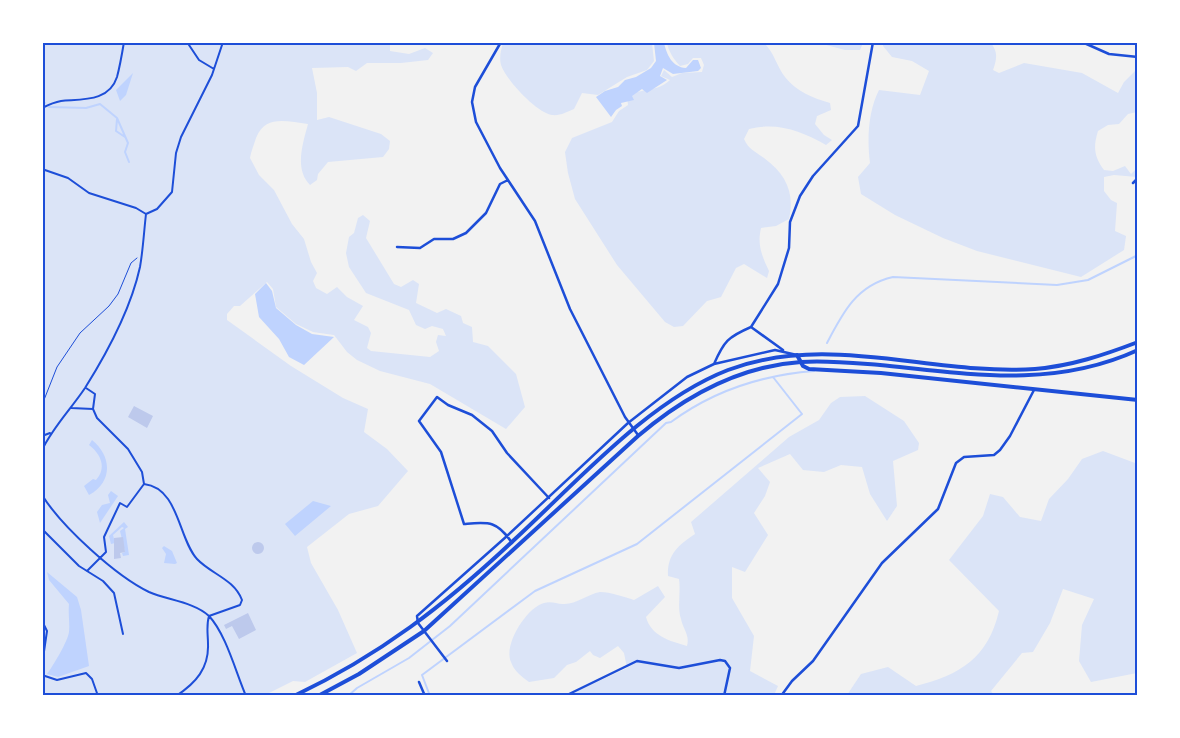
<svg xmlns="http://www.w3.org/2000/svg" width="1180" height="738" font-family="Figtree,sans-serif">
	<rect width="100%" height="100%" fill="#f2f2f2"/>
	<path fill="#dbe4f7" d="M390,42V51L409,54L425,48L433,53L428,60L401,63H367L356,71L348,67L312,68L317,93V120L329,117L381,134L390,141L389,149L383,157L328,162L318,174L317,180L310,185C294,169 303,143 308,124C287,122 266,114 256,138C254,145 251,151 250,158L259,175L274,190L292,224L304,239L311,262L317,273L313,281L316,288L327,294L337,287L347,297L363,306L354,320L368,327L371,333L367,348L371,351L430,357L439,351L436,342L438,335L446,336L443,329L432,326L425,329L416,325L409,310L366,293L349,267L346,253L349,237L354,233L358,218L363,215L370,221L366,238L394,284L401,287L413,280L419,284L416,303L437,313L446,309L461,316L463,323L472,327L473,342L488,346L516,374L525,407L506,429L430,384L380,371L357,360L347,352L334,335L313,332L296,324L276,307L273,289L267,282L240,306H234L227,314V320L291,366L343,398L368,409L364,432L387,449L408,471L378,506L349,514L307,547L311,563L338,610L357,653L305,682L293,681L265,695H43L42,43Z
		M652,43L654,61L647,70L627,77L598,95L582,93L574,109C567,112 560,116 552,115C537,113 506,80 501,65C499,57 501,50 503,43Z
		M667,43H764C774,52 777,67 785,77C797,92 813,98 830,103L831,110L817,116L815,124L824,135L832,140L826,145C801,131 778,122 749,129L744,139C749,150 755,151 764,158C786,174 795,193 789,219L776,226L761,228C757,245 762,256 769,271L767,278L744,264L736,268L721,297L707,301L683,326L674,327L665,322L617,265L575,199L568,173L565,152L572,138L612,122L619,111L628,105L627,96C641,88 658,92 670,80L661,76L664,70L672,77L682,73L702,72L704,65L701,58H693L688,64L680,66C674,60 668,50 667,43Z
		M819,43H863L860,50H845Z
		M883,43H991C998,52 997,59 993,70L999,73L1024,63L1082,73L1118,93L1124,82L1135,71H1137V112L1128,114L1119,124L1108,125L1098,131C1093,147 1094,156 1104,170L1113,171L1125,166L1131,174L1137,168V177L1114,175L1104,177V191L1111,200L1117,203L1115,231L1126,236L1124,250L1081,277L977,251L943,238L895,215L861,194L858,177L870,163C867,139 868,112 879,90L920,95L929,71L912,61L892,57L883,46Z
		M865,396L904,421L919,443L918,450L893,461L897,506L887,521L870,494L862,467L841,465L824,472L803,470L790,454L758,468L770,482L765,496L754,513L768,535L745,572L732,567V598L754,636L750,671L778,686L774,695H569L627,668L624,653L618,646L600,658L593,655L590,651L576,662L567,665L554,678L529,682C522,677 514,671 511,662C503,645 527,607 544,603C552,601 556,604 563,604C575,605 588,594 600,592C610,592 625,597 634,600L658,586L665,597L646,617C651,636 670,641 687,646C690,635 683,629 681,619C677,607 681,592 679,579L668,576C667,555 678,545 695,534L691,522L789,437L819,420L831,403L840,397Z
		M1103,451L1135,463L1137,470V673L1091,682L1079,661L1082,625L1094,599L1063,589L1050,623L1033,652L1022,653L991,691L994,695H847L861,674L888,667L916,686C960,675 988,658 999,611L949,560L983,516L990,494L1003,497L1020,517L1041,521L1049,499L1068,479L1082,459Z"/>
	<path fill="#bfd3fe" d="M654,43H664C667,55 672,67 686,68L693,60H698L701,68L698,71L673,74L663,68L660,76L667,80L647,93L642,89L632,96L634,100L621,103L622,106L616,110L611,117L596,97L605,91L618,87L625,80L636,77L651,68L656,61Z
		M133,73L126,95L120,101L116,90Z
		M266,283L272,291L276,308L296,325L312,334L334,337L304,365L289,357L279,339L259,317L255,294Z
		M92,440C112,456 113,482 89,495L84,486L93,479L96,480C107,468 101,454 89,445Z
		M111,491L118,496L100,523L97,512L102,505L110,503L108,495Z
		M313,501L331,506L295,536L285,524Z
		M124,522L128,527L125,529L129,555L123,556L122,553L125,552L120,531L124,528L122,527L113,535L115,543L111,544L109,536Z
		M164,546L172,551L177,563L175,564L164,563L166,554L162,548Z
		M47,572L77,597L81,610L89,666L58,677L47,674C53,666 68,641 69,632C70,623 68,614 69,604L49,580Z"/>
	<g fill="none" stroke-linecap="round" stroke-linejoin="round">
		<path stroke="#bfd3fe" stroke-width="2" d="M42,101L45,103
			M49,107L86,108L100,104L117,118L128,143L125,152L129,162
			M117,119L116,131L125,137
			M827,343C843,312 857,285 893,277L1057,285L1088,280L1138,255
			M348,696L357,688L409,658L450,626L666,423L671,422C713,391 762,375 814,371
			M430,696L422,675L535,591L637,544L802,414L773,377"/>
	</g>
	<path fill="#bdc9ec" d="M134,406L153,416L147,428L128,417Z
		M123,537L125,552L120,553L121,558L114,559V538Z
		M252 548a6 6 0 1 1 12 0a6 6 0 1 1-12 0Z
		M248,613L256,630L239,639L232,626L226,629L224,625Z"/>
	<g fill="none" stroke-linecap="round" stroke-linejoin="round">
		<path stroke="#1d4ed8" stroke-width="1" d="M42,405L57,367L80,333L109,306L118,294L131,263L137,258"/>
		<path stroke="#1d4ed8" stroke-width="2" d="M187,42L199,60L214,69
			M42,108C48,105 55,102 61,101C82,99 109,102 117,77C120,66 122,54 124,42
			M42,169L68,178L89,193L136,208L146,214
			M146,214L157,209L172,192L176,153L181,137L212,75L223,42
			M86,388L95,394L93,409L97,418L128,449L142,472L144,484L127,507L120,503L104,537L106,552L87,571
			M71,408L93,409
			M42,436L50,433
			M42,450C53,427 71,409 85,388C107,353 131,308 140,267C143,250 144,231 146,214
			M144,484C179,488 178,538 197,559C211,574 234,579 242,600L240,605L209,616
			M42,495C62,527 116,576 149,592C167,600 194,602 209,616C226,634 236,673 246,696
			M42,529L79,566L103,581L114,593L123,634
			M42,621L47,631L42,665
			M42,675L57,680L86,673L92,679L98,696
			M176,696C196,683 209,668 208,644C208,634 206,626 209,616"/>
		<path stroke="#1d4ed8" stroke-width="2.5" d="M501,42L475,87L472,102L476,122L500,168L535,221L570,309L625,417L638,435
			M1082,42L1109,54L1138,57
			M1133,183L1138,178
			M397,247L420,248L434,239H453L466,233L486,213L500,184L508,180
			M783,350L751,327L778,284L789,248L790,222L800,196L813,176L858,126L873,42
			M714,364C724,341 728,337 751,327
			M512,543C497,520 488,522 464,524L441,452L419,421L437,397L448,405L472,415L492,431L507,453L549,498
			M447,661L418,623L417,616L507,536L628,423L687,377L714,364L775,350L797,355
			M419,682L425,696
			M565,696L637,661L679,668L720,660L725,661L730,668L724,696
			M781,696L792,681L813,661L882,563L938,509L956,463L964,457L994,455L1000,450L1010,436L1034,390"/>
		<path stroke="#1d4ed8" stroke-width="4" d="M797,355L803,366L809,369L881,373L1138,400"/>
		<path stroke="#1d4ed8" stroke-width="4" d="M294,696C380,655 445,605 514,540C577,482 648,401 728,370C829,332 932,376 1035,369C1071,366 1104,355 1138,342
			M318,696L359,674L424,631L638,436C685,396 738,366 801,362C827,360 854,363 880,365C969,374 1053,389 1138,350"/>
	</g>
	<rect width="1180" height="738" fill="none" stroke="#ffffff" stroke-width="88"/>
	<rect x="44" y="44" width="1092" height="650" fill="none" stroke="#1d4ed8" stroke-width="2"/>
</svg>
